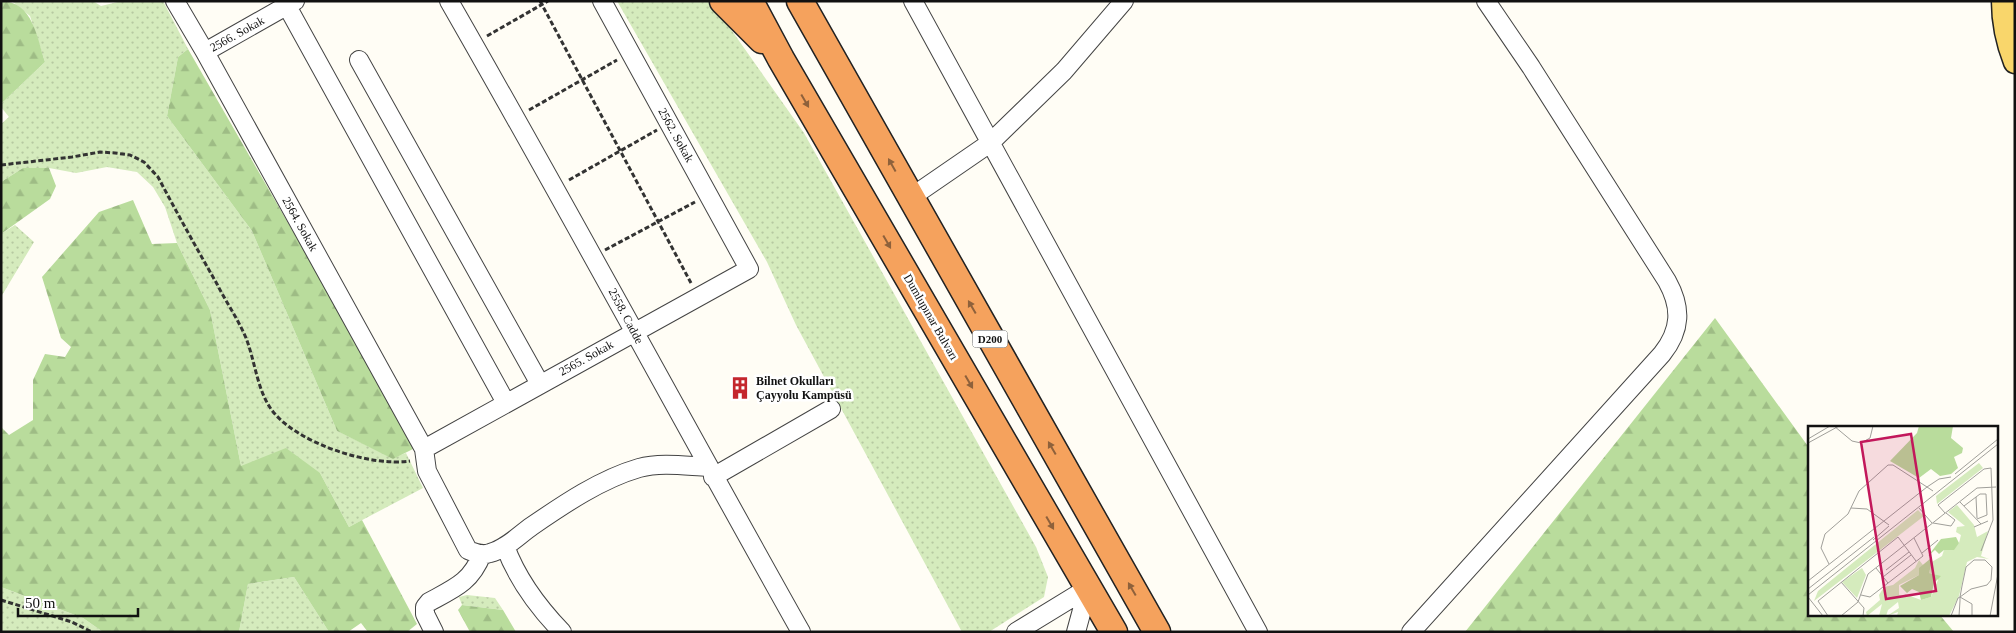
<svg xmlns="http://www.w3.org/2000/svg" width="2016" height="633" font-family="Georgia,serif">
	<defs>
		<pattern id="grass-dots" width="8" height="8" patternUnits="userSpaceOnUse" patternTransform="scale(1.25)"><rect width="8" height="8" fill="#d5ebbd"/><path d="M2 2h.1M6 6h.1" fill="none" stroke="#b6c8a1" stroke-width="1.8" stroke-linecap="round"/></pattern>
		<pattern id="forest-firs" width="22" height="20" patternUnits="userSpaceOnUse" patternTransform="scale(1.25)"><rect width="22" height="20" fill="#b9dc9c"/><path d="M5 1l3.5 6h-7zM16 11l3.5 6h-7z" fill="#9ebc85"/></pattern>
	</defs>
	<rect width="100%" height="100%" fill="#fffdf5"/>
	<path fill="url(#grass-dots)" d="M12,1H93L101,6L122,1H163L188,49L178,57L167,116L252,231L337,431L393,458L406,453L423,488L349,527L320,473L241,466L210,310L177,243L165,207L153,187L137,172L107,167L76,173L49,168H23L1,182V124L9,117L1,107V104L45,62L30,16Z
		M617,1H711L804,133L1036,547L1048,577L1044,597L989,632H962L796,325L767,262Z
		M15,225L34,242L1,297V234Z
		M294,577L329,632H239L248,584Z
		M1,587L83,618L103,632H1Z
		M467,595L495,598L503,610L462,605L459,597Z"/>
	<path fill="url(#forest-firs)" d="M1,1C33,1 37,38 45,62L1,104Z
		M188,49L417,447L393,459L337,431L252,231L167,116L178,57Z
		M23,168H49L56,186L50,199L1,234V182Z
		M133,200L152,244L177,243L210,310L241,466L286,448L320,473L349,527L362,520L417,624L407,632H368L361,623L348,632H329L294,577L248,584L239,632H103L83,618L1,587V427L9,435L33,420V380L45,354L65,357L71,347L61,338L42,277L99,212Z
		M1715,318L1810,449V614H1939L1954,632H1465Z
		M462,605L503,610L516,632H470L458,610Z"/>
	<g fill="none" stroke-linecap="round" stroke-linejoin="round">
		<defs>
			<path id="minor" d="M175,1L205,52L424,449L427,471L468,550C475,553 482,556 490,553C506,549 519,535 532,526C564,504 601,479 639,468C661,462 686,466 708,467
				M449,1C569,210 683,422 801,632
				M913,1L1258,632
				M287,6L506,403
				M205,52L295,1
				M359,60L540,384
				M910,198L990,143L1064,71L1124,1
				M424,449L749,269L602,1
				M713,477L831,409
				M505,546C517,579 537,606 562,632
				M434,632L425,614V607L429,602C455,588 471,582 482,554
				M1016,632L1088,588
				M1076,632L1088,588
				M1411,632L1662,354C1681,330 1682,308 1667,281L1531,67L1486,1"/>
			<path id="major" d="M2003,1C2003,22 2007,42 2015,62"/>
			<path id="highway" d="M723,1L762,40
				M750,1L781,59L1114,632
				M800,1L1157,632"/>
		</defs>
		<use href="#minor" stroke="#444" stroke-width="20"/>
		<use href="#major" stroke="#222" stroke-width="25"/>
		<use href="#highway" stroke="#222" stroke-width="29"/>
		<path stroke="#333" stroke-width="3" stroke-dasharray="5 2.5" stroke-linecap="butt" d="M540,1L691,283
			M487,36L548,1
			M529,110L617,60
			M1,165L72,157L100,152L115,153L130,155L144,162L158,177C177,213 197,249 217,284C226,302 238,319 246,338C255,361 257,389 271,409C295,443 370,467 410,461
			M569,180L657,130
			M605,250L695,202
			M1,600L72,622L92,632"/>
		<use href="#minor" stroke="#fff" stroke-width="18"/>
		<use href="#major" stroke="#f9d66b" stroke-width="22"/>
		<use href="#highway" stroke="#f5a25d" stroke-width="26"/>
	</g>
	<defs><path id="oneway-solid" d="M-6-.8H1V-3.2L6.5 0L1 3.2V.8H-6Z" transform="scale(1.25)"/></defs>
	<g fill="#8e613b">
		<use href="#oneway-solid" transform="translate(805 101) rotate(60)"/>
		<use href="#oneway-solid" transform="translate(892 165) rotate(-119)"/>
		<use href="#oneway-solid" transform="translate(887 242) rotate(60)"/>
		<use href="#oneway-solid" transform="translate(972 307) rotate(-120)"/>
		<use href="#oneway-solid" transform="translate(969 382) rotate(60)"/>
		<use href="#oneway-solid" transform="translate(1052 448) rotate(-120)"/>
		<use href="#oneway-solid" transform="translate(1050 523) rotate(60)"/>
		<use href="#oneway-solid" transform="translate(1132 589) rotate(-120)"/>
	</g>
	<defs>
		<symbol id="building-bare" viewBox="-9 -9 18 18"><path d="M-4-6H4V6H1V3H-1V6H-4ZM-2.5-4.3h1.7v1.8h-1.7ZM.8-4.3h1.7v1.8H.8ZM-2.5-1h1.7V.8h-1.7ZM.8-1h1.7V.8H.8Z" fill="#c4262e" stroke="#fff" stroke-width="2.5" paint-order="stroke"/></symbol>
	</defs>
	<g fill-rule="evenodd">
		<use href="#building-bare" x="724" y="372" width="32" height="32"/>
	</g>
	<g text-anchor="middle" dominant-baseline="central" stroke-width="5" stroke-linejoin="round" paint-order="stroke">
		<rect fill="#fff" stroke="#585858" stroke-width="1" x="972.5" y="330.5" width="35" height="17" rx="4"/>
		<g font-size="11" font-weight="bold" fill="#111">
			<text x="990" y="339">D200</text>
		</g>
		<g font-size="12" fill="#111" stroke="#fff">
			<text transform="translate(237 34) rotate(-29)">2566. Sokak</text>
			<text transform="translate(676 135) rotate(61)">2562. Sokak</text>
			<text transform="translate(300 224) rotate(61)">2564. Sokak</text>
			<text transform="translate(626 316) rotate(62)">2558. Cadde</text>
			<text transform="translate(931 317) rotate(60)">Dumlupınar Bulvarı</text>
			<text transform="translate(586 358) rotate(-29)">2565. Sokak</text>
		</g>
		<g font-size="12" font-weight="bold" fill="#111" stroke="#fff" text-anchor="start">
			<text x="756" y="381">Bilnet Okulları<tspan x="756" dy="14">Çayyolu Kampüsü</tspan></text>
		</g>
	</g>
	<g transform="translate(1808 426)">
		<rect width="190" height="190" fill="#fffdf5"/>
		<path d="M171,37L175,42L129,78L128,70ZM149,79L166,99L169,111L180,105L173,130L181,133L169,131L159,136L151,170L141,190H89L90,186L79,190L91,182L90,176L80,184L78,190H71L74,178L59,190L58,186L72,174L71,169L76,161L85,159L107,142L111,134L115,139L111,149L91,159V169L96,170L97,168L113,174L123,171L130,154L128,149L121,147L122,137L134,130L136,124L151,117L153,109L148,106L149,101L157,100L140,86ZM110,84L116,90L6,175L10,165ZM54,142L58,149L49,172L34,156Z" fill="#d5ebbd"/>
		<path d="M111,0H145L143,12L155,22L154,27L146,31L150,42L143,48L132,50L123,43L111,52L82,35L109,7ZM148,111L151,117L146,124H136L131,128L127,124L120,130L133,113ZM122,133L124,135L121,147L133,150L126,157L123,171L113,174L111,166L104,163L99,167L92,160L111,149V142Z" fill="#b9dc9c"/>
		<path fill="none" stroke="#a09f9a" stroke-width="1" d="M26,0L44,15L53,17L62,12L65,0M0,13L22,0M0,17L31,0M147,48L190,13M168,71L169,92M152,76L173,98M156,80L172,68H178L179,89L169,93M43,82L59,83L81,99M111,82L124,97M137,87L130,79L176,43L183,42L185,94L173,125M125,97L143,100L147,94L138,87M166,101L180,95M65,114L81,100M114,127L130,114M21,138L13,122L17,108L40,88L51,65L80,39H85L119,61L131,53L143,51M68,142L80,157M78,144L101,126M75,151L103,129M0,155L119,61L125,65M33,156L56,182L55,190M0,163L66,111M0,169L190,18M53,169L62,171L115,130L106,112M0,171L15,190M152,171L164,178V190M20,190L10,175L90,111L108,135M33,190L50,176L60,148L169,62L188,61M143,190L150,172L152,171L163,163L179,159L183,154L184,141L177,134H166L158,141L154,160L152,171V175L151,190M182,190L190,148"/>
		<path fill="#c2185b" fill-opacity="0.15" stroke="#c2185b" stroke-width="2.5" d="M103,8L128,165L78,173L53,16Z"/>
		<rect width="190" height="190" fill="none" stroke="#111" stroke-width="2.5"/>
	</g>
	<rect width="2016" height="633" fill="none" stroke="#111111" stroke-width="5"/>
	<path d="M18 608v8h120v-8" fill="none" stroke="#111111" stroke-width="2.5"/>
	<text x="25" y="608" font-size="15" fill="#111111" stroke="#ffffff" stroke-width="4" paint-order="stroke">50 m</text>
</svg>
